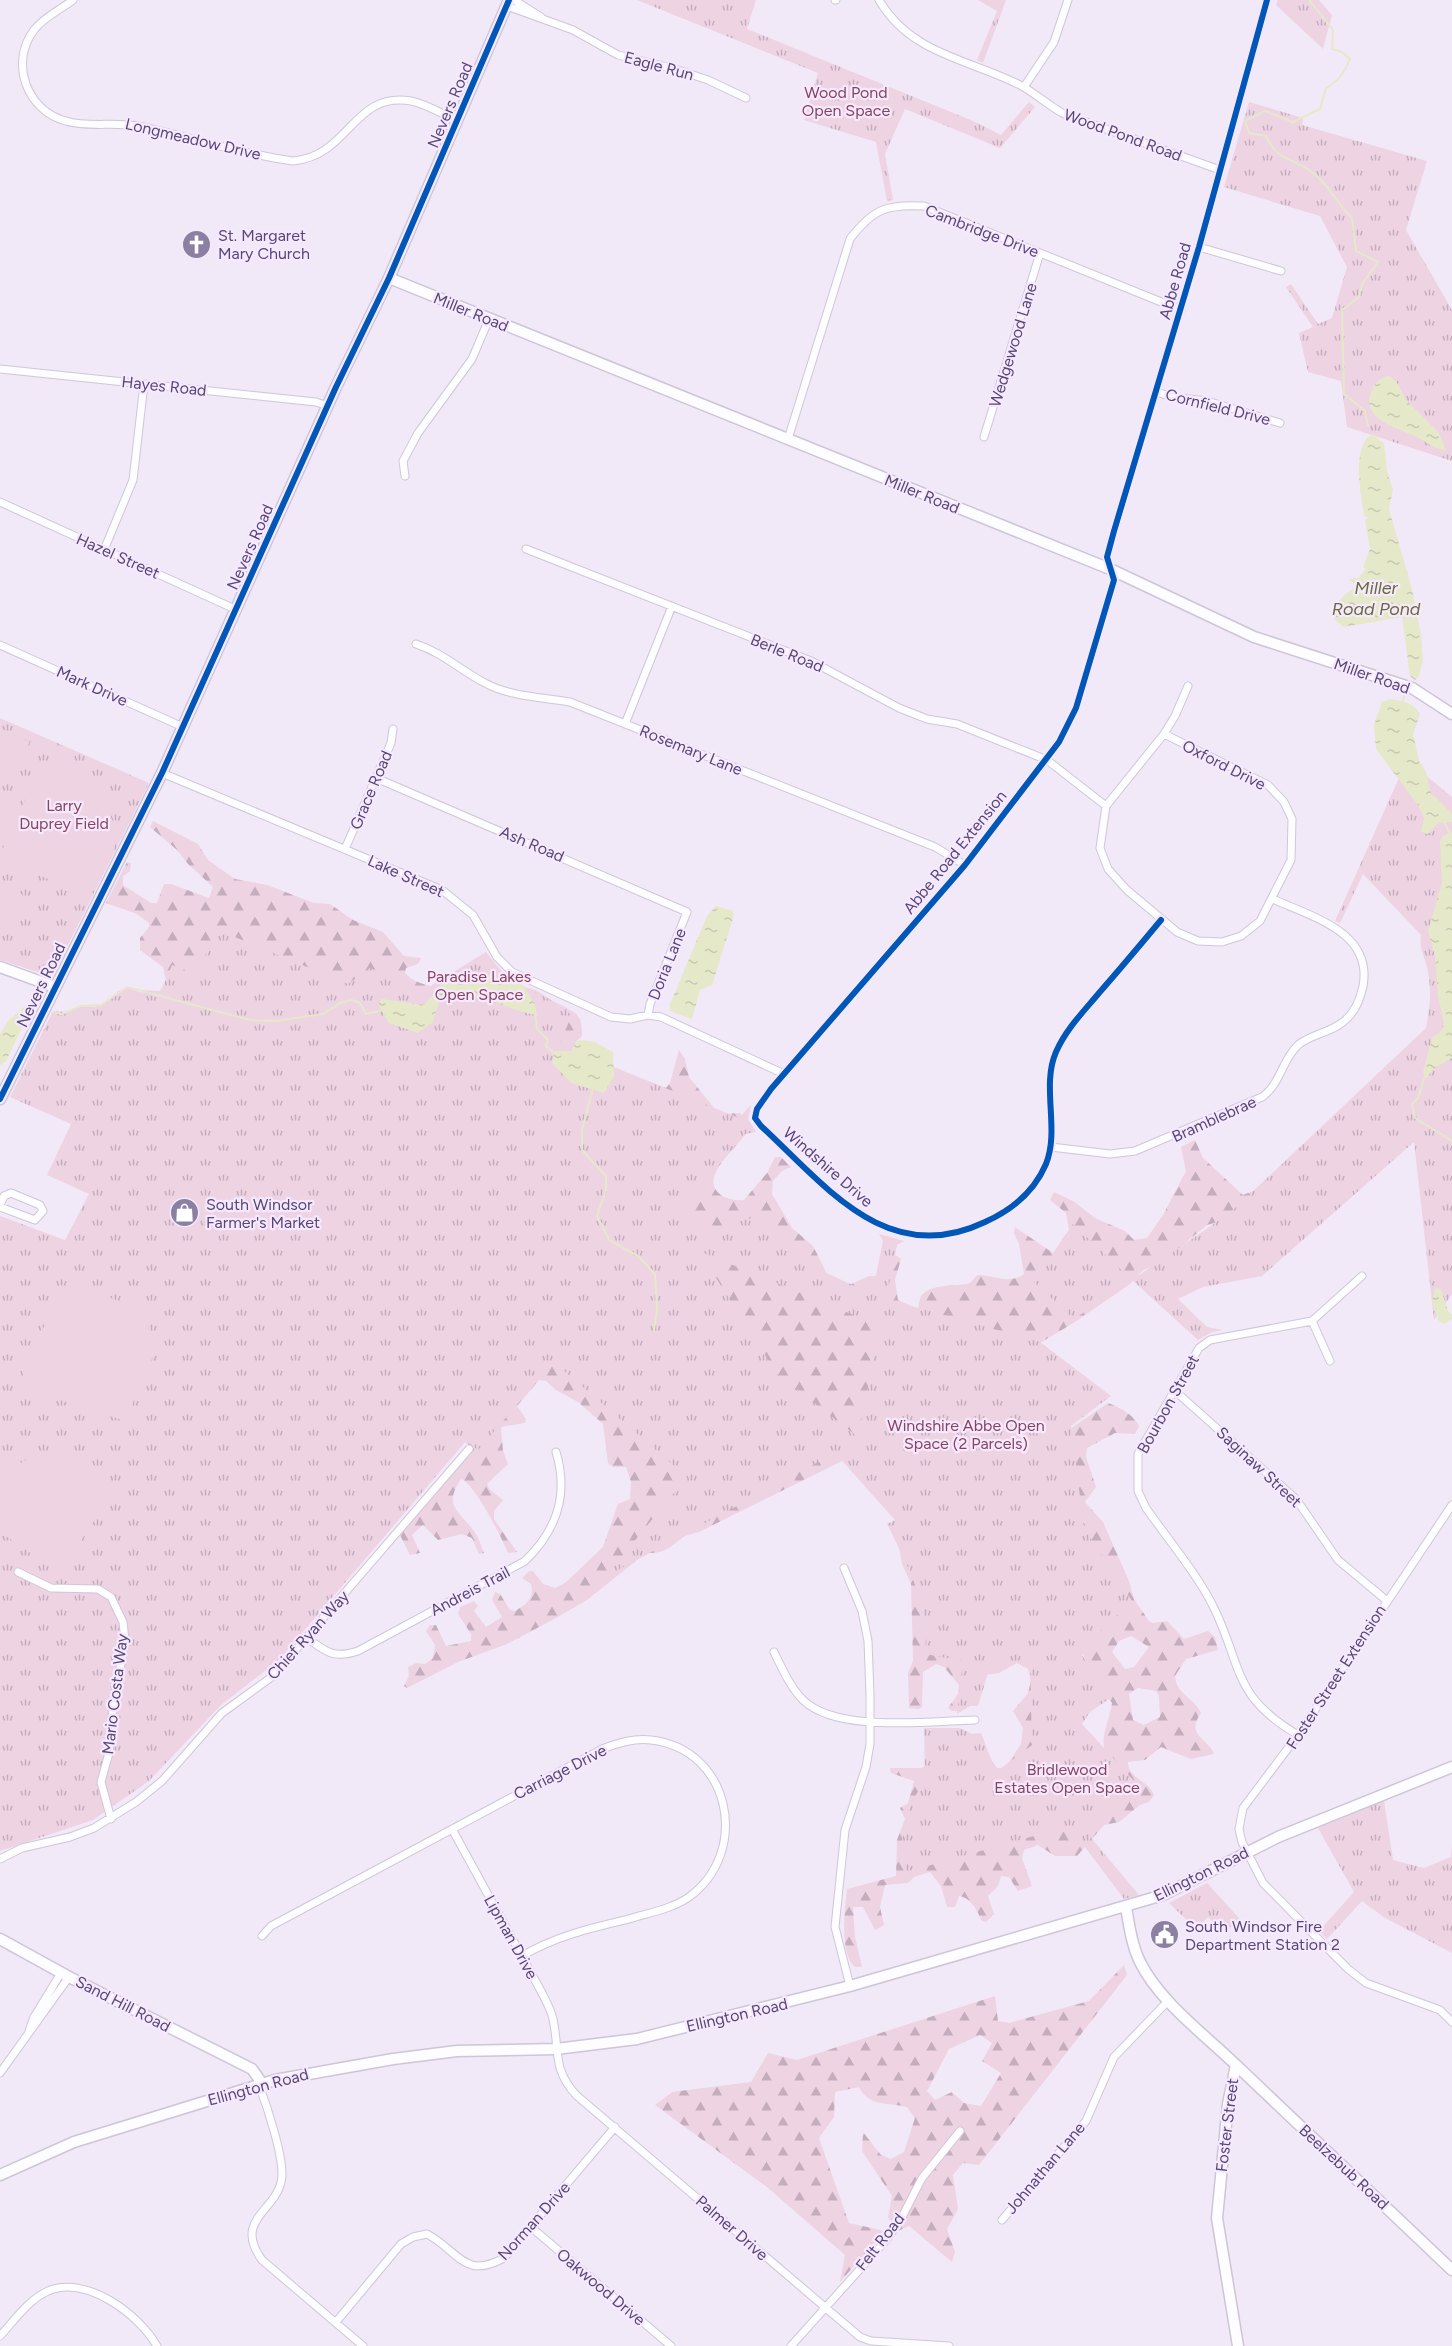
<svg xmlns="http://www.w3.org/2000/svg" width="1452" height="2346" font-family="Figtree,sans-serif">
	<defs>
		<pattern id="forest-firs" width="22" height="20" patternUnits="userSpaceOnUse" patternTransform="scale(1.5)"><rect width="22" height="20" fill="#eed3e3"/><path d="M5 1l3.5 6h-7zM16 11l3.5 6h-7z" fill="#c4adbd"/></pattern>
		<pattern id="park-tufts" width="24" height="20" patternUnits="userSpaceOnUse" patternTransform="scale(1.5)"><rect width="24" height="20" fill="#eed3e3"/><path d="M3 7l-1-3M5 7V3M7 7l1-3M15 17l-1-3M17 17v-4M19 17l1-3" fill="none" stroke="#c4adbd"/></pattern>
		<pattern id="water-ripples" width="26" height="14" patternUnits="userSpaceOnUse" patternTransform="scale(1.5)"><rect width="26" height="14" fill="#e6e8ca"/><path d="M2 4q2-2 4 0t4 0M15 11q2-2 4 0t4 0" fill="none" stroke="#c7c8b1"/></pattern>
	</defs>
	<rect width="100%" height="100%" fill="#f1e9f7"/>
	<path fill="url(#forest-firs)" fill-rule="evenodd" d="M153,821L198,844L208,860L235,879L267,885L314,903L330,904L353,920L383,932L404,956L421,958L418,964L406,968L405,973C429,999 495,984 528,988C538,989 548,999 557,1004C576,1013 582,1012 582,1036L575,1043L572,1051L666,1088L670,1083L679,1050L685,1059L689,1077L715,1109L723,1114L740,1113L751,1125C744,1144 695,1176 721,1195C727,1199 737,1201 744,1200L767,1173L775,1157H781L791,1167L782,1171L773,1181L772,1194L792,1228L813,1246L828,1276L847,1286L869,1276H882L895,1255L901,1259L895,1280L898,1300L918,1309C919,1305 919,1299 922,1295C932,1283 956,1287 970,1283L977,1275C995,1275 1008,1285 1024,1274L1019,1244L1014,1233L1015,1227L1053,1253L1069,1230L1066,1213L1050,1200L1054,1192L1073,1201L1095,1218L1125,1231L1134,1240L1147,1238L1163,1215L1186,1171L1181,1147L1195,1140L1203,1158L1243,1195L1263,1187L1218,1222L1207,1225L1160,1264L1143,1270L1130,1284L1075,1322L852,1456L701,1531C695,1534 687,1534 682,1538C669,1548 664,1554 646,1553L587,1600L556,1618L507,1644L458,1662L407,1688L404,1686L409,1676L408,1667L416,1663L425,1664L433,1658L435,1645L426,1631L430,1625H436L446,1646L471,1641V1634L458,1614L460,1607L474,1601L478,1606L474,1611L486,1627L502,1617L492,1600L495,1592L500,1594L510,1610L515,1611C526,1604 535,1599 531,1584L522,1578L529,1571H533L543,1584L555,1588L565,1583L603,1547L618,1504L630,1499L631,1482L626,1467H613L608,1463L603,1424L578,1402L556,1390L546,1381L539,1380L517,1406L526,1419L525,1423L501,1427L503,1451L508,1464L487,1484L490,1490L503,1500L494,1511V1519L517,1552L508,1553C502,1538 475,1484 461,1479C443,1506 458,1510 474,1531C479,1538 481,1546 484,1553L479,1554L472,1538L462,1534L438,1540L423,1525L412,1535L420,1553L410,1555L400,1535L441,1487L469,1445L462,1440L140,990L160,991L166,980L163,967L140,950V938L149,927V923L137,914L106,903L127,862L131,863L130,871L123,876V885L151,903H157L164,884H171L209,898L213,887L188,864L177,850L150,827Z
		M1108,1403C1118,1406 1135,1416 1139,1426L1135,1434L1115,1433L1087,1448L1086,1457L1096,1487L1085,1502L1103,1522L1129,1581L1134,1599L1149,1621L1153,1623L1167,1621L1184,1639L1208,1631L1215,1637L1218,1650L1186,1659L1175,1676C1176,1695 1195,1698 1201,1713C1185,1736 1208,1738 1214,1754L1191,1759L1161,1747L1145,1760L1128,1762C1128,1778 1149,1781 1154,1795L1149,1802L1140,1805L1119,1822L1104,1825L1077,1856H1055L1038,1845L1024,1850L1022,1858L1032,1886L1018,1891L1009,1877L1001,1876L998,1886L988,1896L994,1914L986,1922L982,1921C977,1911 972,1898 959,1896L955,1907H947L941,1886L930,1872L914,1877L908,1883L885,1885L880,1907L884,1925L875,1930L863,1907H853L855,1937L862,1967H855C839,1953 845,1908 847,1889L896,1876L897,1840L905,1819L900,1808L908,1803L914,1781L891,1773L890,1768H922L970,1733L974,1735L997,1768H1005L1021,1744L1023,1728L1013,1711L1028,1693L1031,1681L1028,1669L1017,1663L999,1673L985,1675L960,1711H952L948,1708L958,1694L959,1685L944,1667L936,1664L923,1672L922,1707L919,1709L909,1708L908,1673L913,1661L911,1584L902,1564L899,1546L1018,1642L1069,1719L1105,1751C1100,1736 1110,1719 1112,1703L1089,1673L1083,1653L1084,1541L1067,1431ZM1131,1636L1149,1647L1134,1667L1125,1669L1112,1652L1119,1641ZM1138,1688L1156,1691L1159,1696L1160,1717L1144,1725L1133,1720L1129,1694Z
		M1124,1965L1127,1975L979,2165L963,2163L953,2175L958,2209L947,2229L955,2252L952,2262L909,2226L898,2231L888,2217L892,2196L862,2151L863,2132L881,2155L891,2159L904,2152L915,2118L907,2107C887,2102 869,2107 859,2087L835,2092L834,2117L819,2138L849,2223L885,2231L840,2282L845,2255L768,2188L655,2105L672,2092L751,2082L768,2053L797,2060L995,1996L998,2021L1009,2023L1089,2001ZM980,2035L992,2043L982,2061L1001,2073L981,2106L964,2103L952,2092L935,2100L927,2091L949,2049Z"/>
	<path fill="url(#park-tufts)" fill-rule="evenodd" d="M637,0H756L747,29L973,121L1001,135L1029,102L1035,107L1000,148L905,109L885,154L893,200L887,201L876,142L804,120L818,73Z
		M978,0H1006L983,63L977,60L997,11Z
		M1278,0H1319L1332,15L1323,49L1276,5Z
		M1249,102L1303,118L1302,125L1427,161L1406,230L1452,310V461L1347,427L1341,381L1308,372L1299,333L1313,327L1286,287L1291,284L1318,324L1332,318L1347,267L1320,216L1224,187Z
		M0,718L149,783L59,963L41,973L0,960Z
		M1407,760L1452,797V1294L1434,1320L1414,1142L1262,1276L1203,1287L1178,1299L1207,1327L1223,1330L1212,1332L1198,1340L1132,1280L1074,1319L1034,1282L1073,1224L1132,1280L1231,1212L1426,1028C1430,1008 1432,988 1427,967C1424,955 1419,949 1421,935L1363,874L1340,923L1335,921Z
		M218,930L348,984L370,968L424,990L486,952L507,978L567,1008L571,1017L559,1045L739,1118L751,1105L748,1119L756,1132L745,1134L681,1210L698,1232L756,1217L796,1259L872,1294L883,1241L879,1234L904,1241L897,1245L886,1299L1040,1342L1111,1396L1071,1426L1084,1528L1134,1604L1107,1622L1082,1655L1109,1699L1090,1712L1082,1724L1136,1783L1087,1833L1139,1895L1124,1899L1069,1826L906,1872L902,1841L911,1803L925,1780L924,1728H960L972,1734L981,1733L996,1772L1032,1745L1030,1661L991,1663L978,1706H970L957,1714L963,1661L925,1654C930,1606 908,1566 887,1524L895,1520L835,1453L605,1577L687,1477L554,1362L478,1450L466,1441L279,1660L221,1705L149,1781L93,1820L0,1851V1216L65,1240L89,1194L47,1175L71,1124L10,1097L53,1011L66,1012L81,1006L95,1007L111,999L118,991L128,988L158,998L172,965L196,974ZM699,1251L880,1326L858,1437L777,1374Z
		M1384,1801L1393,1860L1424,1868L1451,1857L1452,1845V1953L1385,1918L1362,1901L1327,1939L1319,1931L1354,1892L1318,1828Z
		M1207,1883L1239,1918L1225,1933L1208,1917L1196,1929L1169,1903Z"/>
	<path fill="#eed3e3" d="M0,728L30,742L19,762L0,775Z
		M42,764C76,767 100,785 111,817C114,825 118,836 115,844C111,862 97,881 89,898L5,859L2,851L10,831L0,836V794L8,804L15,821Z
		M0,884L23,895L11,915L0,924Z
		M69,1280L139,1310L147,1323L155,1352L125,1421L29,1390L21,1369Z
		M62,1452L116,1488L62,1569L52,1568L0,1532V1479C19,1460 36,1454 62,1452Z"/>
	<path fill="url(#water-ripples)" d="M1389,376L1396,381L1406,400L1439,433L1446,450C1436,450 1426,442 1417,437C1399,428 1358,420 1372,390C1376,382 1381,377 1389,376Z
		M1372,434L1384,443L1387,471L1393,490L1389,509L1412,589L1421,635L1423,660L1419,676L1415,680L1410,676L1402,617L1344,627L1335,620C1333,600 1345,595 1358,585L1348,579L1358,578L1366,569L1363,567L1370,549L1365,521L1368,517L1364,516C1361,496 1351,446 1372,434Z
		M1390,699C1403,701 1413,702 1420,714L1413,734L1419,760L1426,772L1431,793L1452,814V822L1438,823L1428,835L1421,831L1424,818L1418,805L1376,749L1374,725L1382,702Z
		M1452,832V1058L1433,1069L1427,1078L1423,1072L1432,1038L1442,1030L1444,1023L1438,996L1435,956L1428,931L1442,883L1440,842L1443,836Z
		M716,906L733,911L734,915L712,985L700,990L692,1019L670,1011V1004L707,916Z
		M485,973L501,979L513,980L523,985L535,1004L537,1015C513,1013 463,982 439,1002L433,1022L418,1033L389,1023L378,1004L382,999L424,1005L445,980L465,974Z
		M25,1006L27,1017L6,1061L0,1066V1034L8,1021Z
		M580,1040L595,1042L613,1052L614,1077L604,1093L571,1083L552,1063L555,1051H572L575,1043Z
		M1435,1288L1441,1289L1448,1311L1452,1315V1319L1444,1324L1439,1321L1432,1303Z"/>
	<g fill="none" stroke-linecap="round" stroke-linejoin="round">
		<path stroke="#e6e8ca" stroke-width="2" d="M1309,0L1333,30L1332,49L1342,52L1350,59C1346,70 1337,83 1326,88L1320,109L1293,122L1265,111L1245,121L1249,133L1266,136C1276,159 1288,157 1308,169C1328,182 1336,203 1352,218L1356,251L1378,262L1362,284L1359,297L1342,310L1344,394L1365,411L1368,426
			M1403,700L1406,691
			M1443,819L1452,838
			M53,1012L62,1014L81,1006L101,1005L127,987L250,1020L276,1021L323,1014L340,1003L352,1000L360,1003L366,1014L384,1010
			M535,1013L537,1029L548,1040L546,1046L554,1053
			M1426,1073L1418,1098L1412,1104L1415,1118L1452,1141
			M593,1088L582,1130V1150L606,1176V1190L597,1216L609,1240L638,1256L655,1274L657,1310L654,1330"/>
		<defs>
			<path id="street" d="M73,0C60,10 44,17 34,30C9,63 27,111 66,121C88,128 117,121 143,127C192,138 243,154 293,161C350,156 353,91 411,101C427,104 442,114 457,121
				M514,0L541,17
				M835,0H836
				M879,0C911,55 970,59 1022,86C1036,94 1049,106 1064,114L1220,170
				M507,6L573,30L618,55L675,69L708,80L746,98
				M1024,87L1054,42L1068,0
				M1199,247L1281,271
				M0,369L316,402L328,406
				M1157,392L1172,397L1207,401L1280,423
				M984,437L1040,253
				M788,439L850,239C873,209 886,204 924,206L1181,310
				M405,476L403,461L418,433L472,359L489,319
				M0,502L237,610
				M526,549L811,661L899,708L927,719L957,724L1047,760L1106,806
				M104,550L133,480L144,384
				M416,644C443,653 460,670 485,683C511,697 542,697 570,702L935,847L965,865
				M0,645L183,727
				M625,724L672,606
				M1164,734L1268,785L1284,802L1292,819L1291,860L1260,921L1241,936L1222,942L1198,941L1177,932L1127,890L1108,869L1100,848L1106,806L1164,734L1175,716L1188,686
				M162,773L442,890L473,915L497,957L512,972L611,1017L630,1019L648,1015L661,1017L784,1074
				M376,778L687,912L650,1004L648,1015
				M345,849L391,743L393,729
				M1161,920C1141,944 1120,969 1099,993C1084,1011 1066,1029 1056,1052C1041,1086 1060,1129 1046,1164C1034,1192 1012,1210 985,1222C887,1269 825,1185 761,1126L755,1118L757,1109L771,1089L965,865L1059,742L1076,708L1114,580L1107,557L1114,531L1199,247L1267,0
				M1051,1147L1110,1154L1135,1151L1262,1097C1280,1085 1282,1060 1298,1045C1311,1034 1330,1033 1343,1022C1355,1013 1360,1001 1363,986C1373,932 1312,917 1273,899
				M0,1205L4,1196L11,1193L40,1205L43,1211L35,1220L0,1207
				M1312,1321L1330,1361
				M1174,1390L1296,1499L1338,1560L1386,1600
				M1452,1505L1298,1735L1243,1808L1239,1829L1242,1842L1263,1883L1348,1969L1366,1983L1440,2010L1452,2022
				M844,1568L862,1611L868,1641L870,1695V1744L866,1767L845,1830L835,1927L850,1986
				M18,1572L51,1588L98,1589L111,1597L123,1622L125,1640L111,1722L109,1753L101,1782L111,1819
				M307,1638C326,1652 334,1659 358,1651L525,1561C557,1530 569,1495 556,1452
				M774,1652C782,1668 790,1687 803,1700C837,1733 928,1721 975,1720
				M1298,1735C1232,1696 1243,1668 1214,1608C1198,1575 1167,1538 1146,1508L1138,1491V1454L1199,1348L1210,1340L1312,1321L1362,1276
				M452,1829L542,1993C546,2001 551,2010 553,2019C560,2052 552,2068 576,2095L860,2337L871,2341L949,2346
				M0,1859L22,1848L70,1837L94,1828L136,1802L162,1781L222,1713L273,1676L469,1449
				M262,1936L271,1926L602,1749C618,1743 634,1738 651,1740C731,1749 751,1852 689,1897C672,1909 648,1913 629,1919C591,1928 556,1936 522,1956
				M29,2031L34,2017L61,1973
				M0,2073L69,1977
				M259,2085C267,2106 282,2152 282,2174C282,2210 231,2217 262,2260L363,2346
				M1002,2220L1086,2121L1114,2057L1169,2000
				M532,2228L671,2346
				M336,2322L401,2244L413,2237L427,2234C459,2251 464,2280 504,2258L615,2127
				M0,2336C14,2321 28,2300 48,2291C86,2275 139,2314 157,2346
				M791,2346L887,2239L901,2219L922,2178L960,2131"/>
			<path id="secondary" d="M389,278L1110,569L1254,637L1412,688L1452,714
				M0,967L55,987
				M0,1099L162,773L336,387L389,278L509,0
				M1126,1907C1129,1925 1132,1946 1140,1962C1160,2002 1204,2034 1236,2065L1228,2104L1217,2218L1238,2346
				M0,1939L69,1977L252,2069L259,2079V2085
				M1236,2065L1452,2270
				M0,2175L74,2142L275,2080L393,2059L457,2051L556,2049L637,2039L850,1986L1163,1895L1278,1837L1452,1767"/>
		</defs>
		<use href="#street" stroke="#cec7d8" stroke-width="9"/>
		<use href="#secondary" stroke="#cdc5d8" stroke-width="13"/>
		<use href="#street" stroke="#fdfcfe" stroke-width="7"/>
		<use href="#secondary" stroke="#fdfcfe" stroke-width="10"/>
		<defs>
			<path id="cycleway" d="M1161,920C1141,944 1120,969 1099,993C1084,1011 1066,1029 1056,1052C1041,1086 1060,1129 1046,1164C1034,1192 1012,1210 985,1222C887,1269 825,1185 761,1126L755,1118L757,1109L771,1089L965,865L1059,742L1076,708L1114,580L1107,557L1114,531L1199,247L1267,0
				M0,1099L162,773L336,387L389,278L509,0"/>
		</defs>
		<use href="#cycleway" stroke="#f6e9ff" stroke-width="10"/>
		<use href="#cycleway" stroke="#0057b8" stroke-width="6"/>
	</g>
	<defs>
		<symbol id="church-disc" viewBox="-11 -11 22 22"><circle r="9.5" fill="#8c80a2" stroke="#f6e9ff"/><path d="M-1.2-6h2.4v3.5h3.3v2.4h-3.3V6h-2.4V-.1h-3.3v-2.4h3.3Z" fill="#fff"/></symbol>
		<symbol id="shop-disc" viewBox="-11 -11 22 22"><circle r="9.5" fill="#8c80a2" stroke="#f6e9ff"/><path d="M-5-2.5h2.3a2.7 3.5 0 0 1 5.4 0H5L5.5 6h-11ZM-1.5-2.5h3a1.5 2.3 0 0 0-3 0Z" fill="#fff"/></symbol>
		<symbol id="civic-disc" viewBox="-11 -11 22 22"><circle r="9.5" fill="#8c80a2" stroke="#f6e9ff"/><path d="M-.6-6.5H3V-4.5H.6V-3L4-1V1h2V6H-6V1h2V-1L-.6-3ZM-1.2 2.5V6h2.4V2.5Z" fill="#fff"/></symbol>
	</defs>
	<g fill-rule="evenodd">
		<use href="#church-disc" x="180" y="228" width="33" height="33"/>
		<use href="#shop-disc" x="168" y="1196" width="33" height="33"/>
		<use href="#civic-disc" x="1148" y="1918" width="33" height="33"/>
	</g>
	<g text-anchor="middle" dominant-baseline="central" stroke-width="4.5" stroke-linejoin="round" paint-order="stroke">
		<g font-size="16" fill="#564875" stroke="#f6e9ff">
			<text transform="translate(659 66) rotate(15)">Eagle Run</text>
			<text transform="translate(450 105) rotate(-67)">Nevers Road</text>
			<text transform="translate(1123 135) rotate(20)">Wood Pond Road</text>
			<text transform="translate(193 139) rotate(13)">Longmeadow Drive</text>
			<text transform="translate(982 231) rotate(21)">Cambridge Drive</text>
			<text transform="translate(1175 281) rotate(-74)">Abbe Road</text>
			<text transform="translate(471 312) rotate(22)">Miller Road</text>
			<text transform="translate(1013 345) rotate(-73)">Wedgewood Lane</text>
			<text transform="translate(164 386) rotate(6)">Hayes Road</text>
			<text transform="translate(1218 407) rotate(14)">Cornfield Drive</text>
			<text transform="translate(922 494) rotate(22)">Miller Road</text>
			<text transform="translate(250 547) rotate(-66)">Nevers Road</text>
			<text transform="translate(118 556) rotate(24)">Hazel Street</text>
			<text transform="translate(787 653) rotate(22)">Berle Road</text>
			<text transform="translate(1372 676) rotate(19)">Miller Road</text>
			<text transform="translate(92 686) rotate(24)">Mark Drive</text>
			<text transform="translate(691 750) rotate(22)">Rosemary Lane</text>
			<text transform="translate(1224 765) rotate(27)">Oxford Drive</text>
			<text transform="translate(371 790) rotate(-67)">Grace Road</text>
			<text transform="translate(532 844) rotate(23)">Ash Road</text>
			<text transform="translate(955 852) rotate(-51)">Abbe Road Extension</text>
			<text transform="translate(406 876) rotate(24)">Lake Street</text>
			<text transform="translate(667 964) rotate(-68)">Doria Lane</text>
			<text transform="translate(41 985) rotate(-64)">Nevers Road</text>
			<text transform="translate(1214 1119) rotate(-24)">Bramblebrae</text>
			<text transform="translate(828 1167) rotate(41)">Windshire Drive</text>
			<text transform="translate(1168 1404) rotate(-61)">Bourbon Street</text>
			<text transform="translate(1259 1467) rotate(43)">Saginaw Street</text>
			<text transform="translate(470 1591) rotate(-28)">Andreis Trail</text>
			<text transform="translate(308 1635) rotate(-48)">Chief Ryan Way</text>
			<text transform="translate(1336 1677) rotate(-57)">Foster Street Extension</text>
			<text transform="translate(115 1694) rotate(-83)">Mario Costa Way</text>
			<text transform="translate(560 1772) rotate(-27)">Carriage Drive</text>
			<text transform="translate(1201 1874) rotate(-26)">Ellington Road</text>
			<text transform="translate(511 1937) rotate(61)">Lipman Drive</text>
			<text transform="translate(123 2004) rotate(27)">Sand Hill Road</text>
			<text transform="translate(737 2015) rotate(-13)">Ellington Road</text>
			<text transform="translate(258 2087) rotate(-15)">Ellington Road</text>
			<text transform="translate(1227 2125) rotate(-83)">Foster Street</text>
			<text transform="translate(1344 2167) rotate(43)">Beelzebub Road</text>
			<text transform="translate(1045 2168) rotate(-50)">Johnathan Lane</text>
			<text transform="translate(534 2221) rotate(-48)">Norman Drive</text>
			<text transform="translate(732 2228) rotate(41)">Palmer Drive</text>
			<text transform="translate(880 2242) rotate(-52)">Felt Road</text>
			<text transform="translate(601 2287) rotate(40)">Oakwood Drive</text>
		</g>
		<g font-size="16" fill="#87455b" stroke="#f6e9ff">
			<text x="846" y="92">Wood Pond<tspan x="846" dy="18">Open Space</tspan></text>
			<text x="64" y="805">Larry<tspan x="64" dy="18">Duprey Field</tspan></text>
			<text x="479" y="976">Paradise Lakes<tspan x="479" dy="18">Open Space</tspan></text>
			<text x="966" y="1425">Windshire Abbe Open<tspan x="966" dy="18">Space (2 Parcels)</tspan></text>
			<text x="1067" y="1769">Bridlewood<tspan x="1067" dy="18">Estates Open Space</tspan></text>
		</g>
		<g font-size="16" fill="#564875" stroke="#f6e9ff" text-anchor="start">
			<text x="218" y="235">St. Margaret<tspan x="218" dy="18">Mary Church</tspan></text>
			<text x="206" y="1204">South Windsor<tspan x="206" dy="18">Farmer's Market</tspan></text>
			<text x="1185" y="1926">South Windsor Fire<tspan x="1185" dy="18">Department Station 2</tspan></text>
		</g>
		<g font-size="18" font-style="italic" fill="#666d36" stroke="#f6e9ff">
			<text x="1376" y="588">Miller<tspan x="1376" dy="21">Road Pond</tspan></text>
		</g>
	</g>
</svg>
